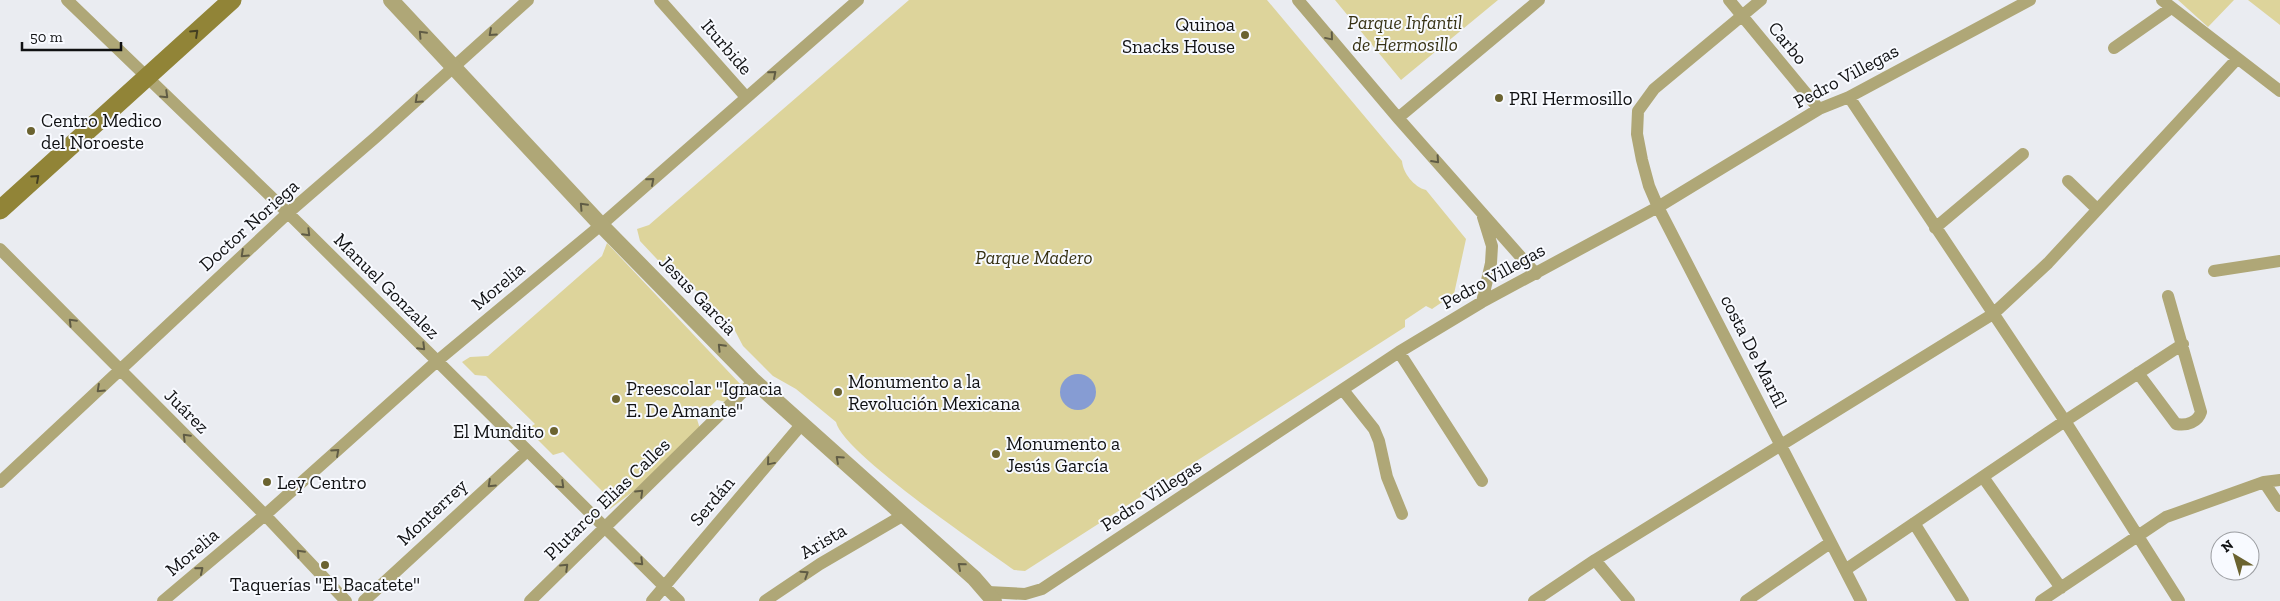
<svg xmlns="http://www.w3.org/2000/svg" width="2280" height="601" font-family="'Zilla Slab',serif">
	<rect width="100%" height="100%" fill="#eaecf1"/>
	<path fill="#ddd49b" d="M909,0H1267L1402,161C1403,173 1414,187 1426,190L1466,239L1454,294L1432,309L1426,306L1405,320V327L1025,571L1014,570C982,547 843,453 836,422L796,389L773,376L743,346L732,325L697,291L670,273L640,241L637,229L649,225Z
		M1335,0H1498L1401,80Z
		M2178,0H2234L2208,27Z
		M2248,0H2280V25Z
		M607,243L742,386L726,402L717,400L697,419L700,429L635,490L610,509L602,501L604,493L563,452L553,455L527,429L535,424L486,376L475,375L462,362L470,357L488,356L602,256Z"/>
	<path fill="#869cd3" d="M1060 392a18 18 0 1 1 36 0a18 18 0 1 1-36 0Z"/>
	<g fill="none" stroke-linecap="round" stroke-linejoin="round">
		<path stroke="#afa777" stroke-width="12" d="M67,0L288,213L679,601
			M660,0L746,97
			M1298,0L1398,118L1536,274
			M1729,0L1819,109
			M1761,0L1654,89L1638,111L1637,134L1642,160L1649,186L1658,207L1861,601
			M2162,0L2280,91
			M2114,48L2171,8
			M1849,97L2065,421L2179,601
			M1398,118L1539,0
			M2068,181L2097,209
			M1935,228L2023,154
			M0,249L265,515L346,601
			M2214,271L2280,261
			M1482,302L1491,263L1492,246L1483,217
			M1399,352L1482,481
			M2138,373L2176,424C2187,426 2198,422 2201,412L2168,296
			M1343,390L1374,429L1379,441L1387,477L1402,514
			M1983,477L2061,588
			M0,482L288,213L376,137L528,0
			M2264,482L2280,506
			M1914,523L1963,601
			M1595,560L1629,601
			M1845,570L2065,421L2183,344
			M988,592L1025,594L1042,589L1399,352L1482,302L1658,207L1819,109L1849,97L2030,0
			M163,601L265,515L436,362L601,225L858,0
			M364,601L527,451
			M530,601L754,381
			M652,601L801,425
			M765,601L820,564L902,516
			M1534,601L1595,560L1993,314L2048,263L2237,59
			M1746,601L1830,543
			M2041,601L2166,517L2264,482L2280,480"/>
		<path stroke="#afa777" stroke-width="16" d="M391,0L601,225L754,381L974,578L994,601"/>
		<path stroke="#918437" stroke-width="19" d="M0,210L232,0"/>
	</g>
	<defs><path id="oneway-chevron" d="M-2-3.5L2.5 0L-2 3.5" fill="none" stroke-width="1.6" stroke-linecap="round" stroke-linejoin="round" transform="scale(1.25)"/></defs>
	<g stroke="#443f21">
		<use href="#oneway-chevron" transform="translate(195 33) rotate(-43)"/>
		<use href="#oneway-chevron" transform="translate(36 178) rotate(-42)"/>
	</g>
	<g stroke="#605c45">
		<use href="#oneway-chevron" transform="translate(492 33) rotate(138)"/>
		<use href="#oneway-chevron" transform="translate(422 34) rotate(-133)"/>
		<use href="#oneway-chevron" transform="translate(1330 37) rotate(50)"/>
		<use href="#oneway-chevron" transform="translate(773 74) rotate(-41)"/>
		<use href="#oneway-chevron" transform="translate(165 95) rotate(44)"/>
		<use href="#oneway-chevron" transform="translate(418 100) rotate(138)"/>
		<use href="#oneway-chevron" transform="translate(1436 160) rotate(48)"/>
		<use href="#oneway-chevron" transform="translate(651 181) rotate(-41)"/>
		<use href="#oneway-chevron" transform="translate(583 206) rotate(-133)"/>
		<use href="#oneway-chevron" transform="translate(307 233) rotate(45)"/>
		<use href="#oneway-chevron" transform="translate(244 254) rotate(137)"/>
		<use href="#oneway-chevron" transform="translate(72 322) rotate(-135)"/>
		<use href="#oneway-chevron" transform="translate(422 347) rotate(45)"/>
		<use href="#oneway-chevron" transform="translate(721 347) rotate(-134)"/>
		<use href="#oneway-chevron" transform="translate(100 389) rotate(137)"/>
		<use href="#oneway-chevron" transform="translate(186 437) rotate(-135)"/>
		<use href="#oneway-chevron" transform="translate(336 452) rotate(-42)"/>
		<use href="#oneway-chevron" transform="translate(839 459) rotate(-138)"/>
		<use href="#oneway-chevron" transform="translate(770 462) rotate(130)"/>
		<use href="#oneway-chevron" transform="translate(491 484) rotate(137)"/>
		<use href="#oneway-chevron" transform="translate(561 485) rotate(44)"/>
		<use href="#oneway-chevron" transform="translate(640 493) rotate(-44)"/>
		<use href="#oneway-chevron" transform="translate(300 553) rotate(-133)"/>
		<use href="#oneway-chevron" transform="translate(640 562) rotate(45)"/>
		<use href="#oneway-chevron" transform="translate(961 566) rotate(-139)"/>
		<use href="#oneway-chevron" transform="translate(565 567) rotate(-44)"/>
		<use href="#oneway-chevron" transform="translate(200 570) rotate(-40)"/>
		<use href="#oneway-chevron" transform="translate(805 574) rotate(-33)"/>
	</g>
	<g fill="#6b6330" stroke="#f8faff" stroke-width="2">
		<circle cx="1245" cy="35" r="5"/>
		<circle cx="1499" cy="98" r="5"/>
		<circle cx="31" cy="131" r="5"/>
		<circle cx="838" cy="392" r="5"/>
		<circle cx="616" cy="399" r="5"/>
		<circle cx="554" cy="431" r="5"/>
		<circle cx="996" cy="454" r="5"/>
		<circle cx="267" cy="482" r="5"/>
		<circle cx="325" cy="565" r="5"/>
	</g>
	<g text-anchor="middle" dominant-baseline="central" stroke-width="4" stroke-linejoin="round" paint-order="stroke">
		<g font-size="19" font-style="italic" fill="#373214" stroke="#f8faff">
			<text x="1405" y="22">Parque Infantil<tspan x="1405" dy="22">de Hermosillo</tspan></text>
			<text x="1034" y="257">Parque Madero</text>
		</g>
		<g font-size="19" fill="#101113" stroke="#f8faff" text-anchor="start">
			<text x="1235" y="24" text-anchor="end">Quinoa<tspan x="1235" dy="22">Snacks House</tspan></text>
			<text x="1509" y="98">PRI Hermosillo</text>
			<text x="41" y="120">Centro Medico<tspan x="41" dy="22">del Noroeste</tspan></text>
			<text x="848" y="381">Monumento a la<tspan x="848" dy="22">Revolución Mexicana</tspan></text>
			<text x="626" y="388">Preescolar "Ignacia<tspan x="626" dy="22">E. De Amante"</tspan></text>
			<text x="544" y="431" text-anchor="end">El Mundito</text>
			<text x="1006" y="443">Monumento a<tspan x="1006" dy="22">Jesús García</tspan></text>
			<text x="277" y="482">Ley Centro</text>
			<text x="325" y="584" text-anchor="middle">Taquerías "El Bacatete"</text>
		</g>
		<g font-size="19" fill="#101113" stroke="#f8faff">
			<text transform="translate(1788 43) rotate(50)">Carbo</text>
			<text transform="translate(727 47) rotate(49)">Iturbide</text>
			<text transform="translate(1846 76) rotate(-28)">Pedro Villegas</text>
			<text transform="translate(249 225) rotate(-42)">Doctor Noriega</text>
			<text transform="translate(1493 276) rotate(-29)">Pedro Villegas</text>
			<text transform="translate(387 286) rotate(45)">Manuel Gonzalez</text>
			<text transform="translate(498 286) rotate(-40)">Morelia</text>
			<text transform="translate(698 295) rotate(46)">Jesus Garcia</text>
			<text transform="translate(1754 351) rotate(63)">costa De Marfil</text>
			<text transform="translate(187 411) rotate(45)">Juárez</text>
			<text transform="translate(1151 495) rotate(-33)">Pedro Villegas</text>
			<text transform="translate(607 499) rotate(-44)">Plutarco Elias Calles</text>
			<text transform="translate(712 501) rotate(-50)">Serdán</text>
			<text transform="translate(432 512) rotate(-43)">Monterrey</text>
			<text transform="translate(823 541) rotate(-31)">Arista</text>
			<text transform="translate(192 552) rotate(-40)">Morelia</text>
		</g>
	</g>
	<g transform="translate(2235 556) rotate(322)"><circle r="24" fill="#f8faff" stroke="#9b9da1"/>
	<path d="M0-4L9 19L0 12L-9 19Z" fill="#6b6330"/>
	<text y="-8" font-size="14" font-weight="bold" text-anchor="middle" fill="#101113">N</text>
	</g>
	<path d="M22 42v8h99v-8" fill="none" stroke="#101113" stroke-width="2.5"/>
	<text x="30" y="42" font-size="15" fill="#101113" stroke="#f8faff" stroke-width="4" paint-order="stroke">50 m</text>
</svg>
